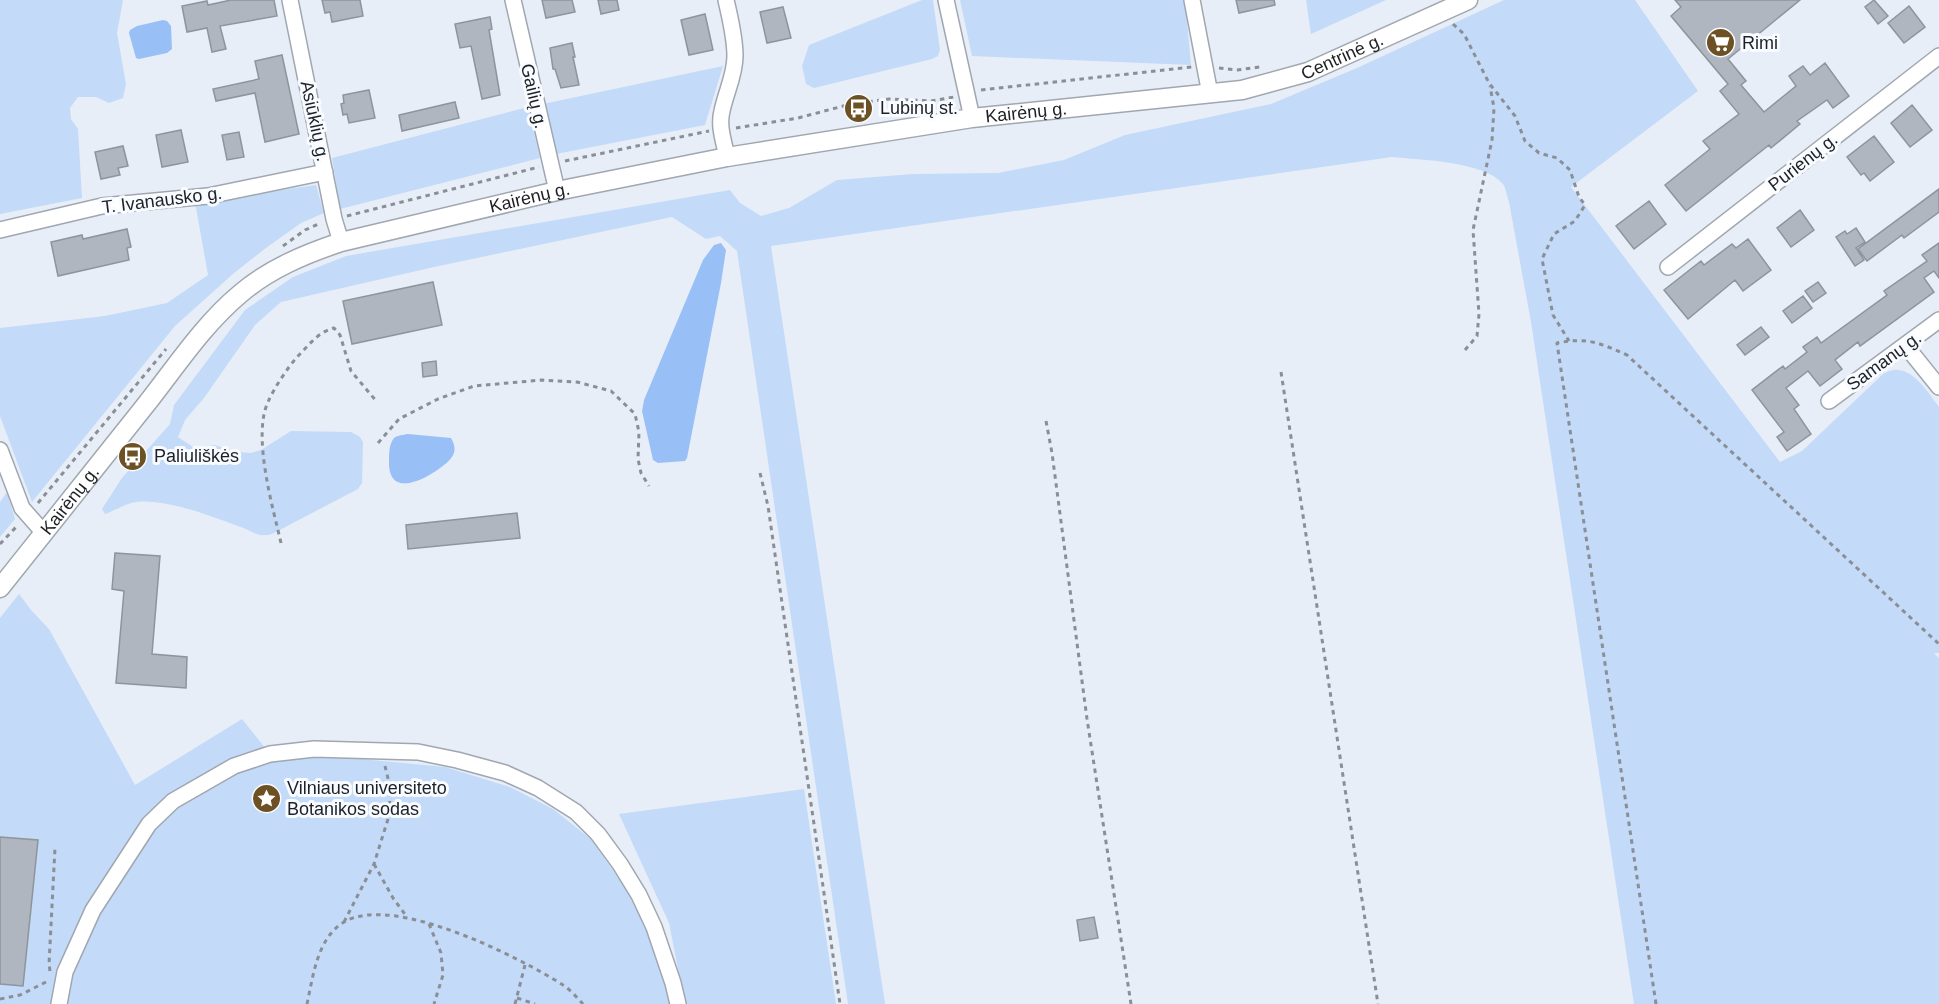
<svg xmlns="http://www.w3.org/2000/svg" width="1939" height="1004" font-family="Helvetica,sans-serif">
	<rect width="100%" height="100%" fill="#e7eef8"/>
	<path fill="#c3daf8" d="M0,0H123L117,33L126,84L123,98L109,103L96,97H78L70,108L71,119L78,129L82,198L0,214Z
		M922,0H933L940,50L938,56L932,59L814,88L806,84L802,66L809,45Z
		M960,0H1185L1191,65L972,56Z
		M1306,0H1386L1311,34Z
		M1504,0H1635L1698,91L1571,187L1780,462L1802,451L1883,374C1887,372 1893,369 1897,370C1915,370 1930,395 1939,407V653H1934L1939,658V1004H1634L1531,322L1509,202C1507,197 1506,188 1503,184C1484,161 1420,160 1392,157L771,246L885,1004H848L737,251L720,236L706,239L672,217L434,267L281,302L255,325L204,398L185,420L178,437L196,449L214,445L237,452L251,453L261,450L291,431L351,432L360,437L363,442L362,483L358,489L272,534C255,538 254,531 238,526C211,516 159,496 131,503C122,506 113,511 105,514L102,509L122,478L170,424L174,405L245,310L293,277L346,256L730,190L740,203L761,216L789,208L837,180L913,174L998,173L1064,160L1125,135L1271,104L1357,68Z
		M723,66L705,125L556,154L543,104Z
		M528,107L540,158L340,209L332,158Z
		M316,185L324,213L301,223L266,248L234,273L175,326L32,502L0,416V328L105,316L167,303L208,275L195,202Z
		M7,492L15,519L0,537V502Z
		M19,594L31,610L49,629L135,785L242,719L274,759L340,757L445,767L510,787L553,809L592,840L621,882L648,927L665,978L671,1004H0V618Z
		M804,789L836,1004H685L669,923L619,814Z"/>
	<path fill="#98c0f7" d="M163,20L167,21L171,26L172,49L167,53L139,59L136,58L129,33L130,30L137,26Z
		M721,243L726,250L721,283L687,458L685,461L658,463L653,460L642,411L644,400L703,260L714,245Z
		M408,434L451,438C458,450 454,457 444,465C427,479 388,500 389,461C389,454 389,444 394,438C398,435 403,435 408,434Z"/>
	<path fill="#afb6bf" stroke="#8d949c" stroke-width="1.5" d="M231,0H274L277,16L220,26L226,49L212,52L207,28L187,32L182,6L207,1L208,5Z
		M322,0H360L363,16L332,22L330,12L325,13Z
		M542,0H572L575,12L546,18Z
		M598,0H617L619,10L601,14Z
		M1236,0H1274L1275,5L1239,13Z
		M1675,0H1800L1728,59L1746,81L1741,85L1764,112L1796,86L1789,76L1803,66L1810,75L1825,63L1849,96L1833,108L1827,100L1797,121L1800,124L1771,148L1769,145L1686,211L1665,185L1710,149L1703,141L1739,114L1720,91L1728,84L1671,16L1681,7Z
		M1874,0L1888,16L1878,24L1865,7Z
		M1909,6L1925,27L1904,43L1888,23Z
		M783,7L791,38L767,43L760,12Z
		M705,14L713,50L689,55L681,20Z
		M490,17L492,29L489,30L500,95L482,99L471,46L460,48L455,24Z
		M572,43L575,57H573L579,85L561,88L555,69H553L550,48Z
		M282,55L299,134L265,142L255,93L216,101L213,89L259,79L255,61Z
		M369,90L375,118L349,123L347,114L343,115L341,104L344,103L343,95Z
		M455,102L459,118L402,131L399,115Z
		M1912,105L1932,130L1910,147L1891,123Z
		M181,130L188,162L162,167L156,135Z
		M239,132L244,157L227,160L222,135Z
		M1874,136L1894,162L1870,181L1864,173L1861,175L1847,157Z
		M123,146L128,166L118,168L120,175L101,179L95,152Z
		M1939,189V212L1904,238L1902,235L1867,261L1858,249Z
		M1649,201L1666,224L1634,249L1616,226Z
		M1800,210L1814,230L1791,247L1777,228Z
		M1856,228L1865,242L1856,248L1864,260L1855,266L1836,237L1845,231L1847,234Z
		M127,229L131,247L127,248L129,260L58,276L51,242L82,235L83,239Z
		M1748,239L1771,270L1743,291L1735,280L1688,319L1664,290L1701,261L1704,265L1732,244L1736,248Z
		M1939,243V278L1934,271L1924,278L1934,292L1860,346L1858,342L1835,360L1842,369L1820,386L1808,371L1786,388L1799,405L1794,409L1811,434L1787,451L1777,437L1784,432L1752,390L1783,366L1785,369L1807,352L1803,347L1817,337L1821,343L1887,295L1884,291L1927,261L1922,255Z
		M433,282L442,325L352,344L343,301Z
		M1818,282L1826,293L1813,302L1805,291Z
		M1803,296L1812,308L1792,323L1783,311Z
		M1761,327L1769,337L1745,355L1737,345Z
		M436,361L437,375L423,377L422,363Z
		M517,513L520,538L408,549L406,525Z
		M115,553L160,556L152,654L187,657L186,688L116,683L124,591L112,589Z
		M0,837L38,840L23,986L0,984Z
		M1094,917L1098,938L1080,941L1077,920Z"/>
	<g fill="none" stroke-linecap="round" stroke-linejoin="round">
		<defs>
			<path id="minor" d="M290,0L334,219L341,242
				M513,0L557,191
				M726,0C730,18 735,37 735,56C735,75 726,92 722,111C718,126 724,142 727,157
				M946,0L972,118
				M1192,0L1210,94
				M0,230L102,206L208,196L325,172
				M1668,267L1939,56
				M1906,346L1939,387
				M1829,401L1939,320
				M0,450L22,508L44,533
				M59,1004L65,972L93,910L149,824L173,801L234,766L270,754L314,749L418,752L457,760L505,773L538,788L576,812L598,834L620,864L639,895L654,927L673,983L678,1004"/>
			<g id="major">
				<path id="s1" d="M0,588C50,526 99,464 148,402C177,365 204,324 240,294C269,269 305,254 341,242L557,191L727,157L972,118L1242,90L1308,72L1468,0"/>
			</g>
		</defs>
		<use href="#minor" stroke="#a0a7b0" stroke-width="18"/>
		<use href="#major" stroke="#a0a7b0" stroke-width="21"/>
		<path stroke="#8a8f96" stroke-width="3" stroke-dasharray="4.5 4.5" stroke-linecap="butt" d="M1453,24L1464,34L1489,83L1515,116L1525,141L1539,153L1557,158L1570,170L1579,197L1585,205L1575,221L1554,234L1542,259L1553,315L1569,341
			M1219,68L1237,70L1260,67
			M981,90L1192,67
			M736,128L798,118L851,104L889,99L931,101L954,97
			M565,161L709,131
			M347,216L539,167
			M283,246L305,230L321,223
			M1465,350L1477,336L1479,314L1473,230L1492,140L1494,108L1490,86
			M1281,372L1378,1004
			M1046,421L1052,453L1087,719L1131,1004
			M378,443L399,419L438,399L474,386L542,380L577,382L611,391L635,414L639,432L638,459L641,473L649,486
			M760,473L768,506L840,1004
			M38,503L166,349
			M281,543C273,508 252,436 268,402C274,388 288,367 298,356C309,345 318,332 334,328L340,335L351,371L377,402
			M0,544L17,526
			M374,864L393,898L407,917
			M344,922L374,864L388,819L391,791L385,766
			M429,924L441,953L443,975L434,1004
			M50,971L49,964L55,848
			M517,998L535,1004
			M0,999L20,995L50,980
			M307,1004C313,977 317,938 344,922C393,893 519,957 563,985C571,990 577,998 583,1004
			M515,1004L525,965
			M1656,1004L1557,343C1589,337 1599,343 1627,355L1939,644"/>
		<use href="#minor" stroke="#fff" stroke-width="15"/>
		<use href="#major" stroke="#fff" stroke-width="18"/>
	</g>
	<defs>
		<symbol id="supermarket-disc" viewBox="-11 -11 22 22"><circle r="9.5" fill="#6d5023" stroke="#f8fbff"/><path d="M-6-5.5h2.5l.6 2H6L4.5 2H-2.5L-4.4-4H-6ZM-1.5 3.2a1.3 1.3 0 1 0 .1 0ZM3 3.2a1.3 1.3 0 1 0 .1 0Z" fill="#fff"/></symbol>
		<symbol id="bus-disc" viewBox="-11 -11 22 22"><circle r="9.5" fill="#6d5023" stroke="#f8fbff"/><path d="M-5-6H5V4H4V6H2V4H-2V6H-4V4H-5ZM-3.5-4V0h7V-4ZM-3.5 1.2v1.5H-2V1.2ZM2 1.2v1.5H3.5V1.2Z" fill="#fff"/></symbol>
		<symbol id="sight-disc" viewBox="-11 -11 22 22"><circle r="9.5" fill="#6d5023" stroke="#f8fbff"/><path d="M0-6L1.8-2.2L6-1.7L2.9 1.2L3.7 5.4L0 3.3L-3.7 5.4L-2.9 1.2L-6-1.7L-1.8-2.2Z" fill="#fff"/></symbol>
	</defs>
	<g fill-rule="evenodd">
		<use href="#supermarket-disc" x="1704" y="26" width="33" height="33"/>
		<use href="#bus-disc" x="842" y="92" width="33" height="33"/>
		<use href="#bus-disc" x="116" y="440" width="33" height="33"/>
		<use href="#sight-disc" x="250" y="782" width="33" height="33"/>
	</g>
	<g text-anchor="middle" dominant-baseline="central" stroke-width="6" stroke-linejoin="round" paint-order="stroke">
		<g font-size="18" fill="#1e2124" stroke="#f8fbff" text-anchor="start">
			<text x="1742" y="43">Rimi</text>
			<text x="880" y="108">Lubinų st.</text>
			<text x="154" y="456">Paliuliškės</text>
			<text x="287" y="788">Vilniaus universiteto<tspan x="287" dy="21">Botanikos sodas</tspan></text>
		</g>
		<g font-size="18" fill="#1e2124" stroke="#f8fbff">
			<text stroke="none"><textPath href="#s1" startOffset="1515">Centrinė g.</textPath></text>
			<text transform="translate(534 96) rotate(77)">Gailių g.</text>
			<text stroke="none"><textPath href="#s1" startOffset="1192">Kairėnų g.</textPath></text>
			<text transform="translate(315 121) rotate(78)">Asiūklių g.</text>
			<text transform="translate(1803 162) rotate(-38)">Purienų g.</text>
			<text stroke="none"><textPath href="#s1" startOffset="688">Kairėnų g.</textPath></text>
			<text transform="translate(162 200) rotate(-7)">T. Ivanausko g.</text>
			<text transform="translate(1884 361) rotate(-36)">Samanų g.</text>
			<text stroke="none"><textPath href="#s1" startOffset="112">Kairėnų g.</textPath></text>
		</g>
	</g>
</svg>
